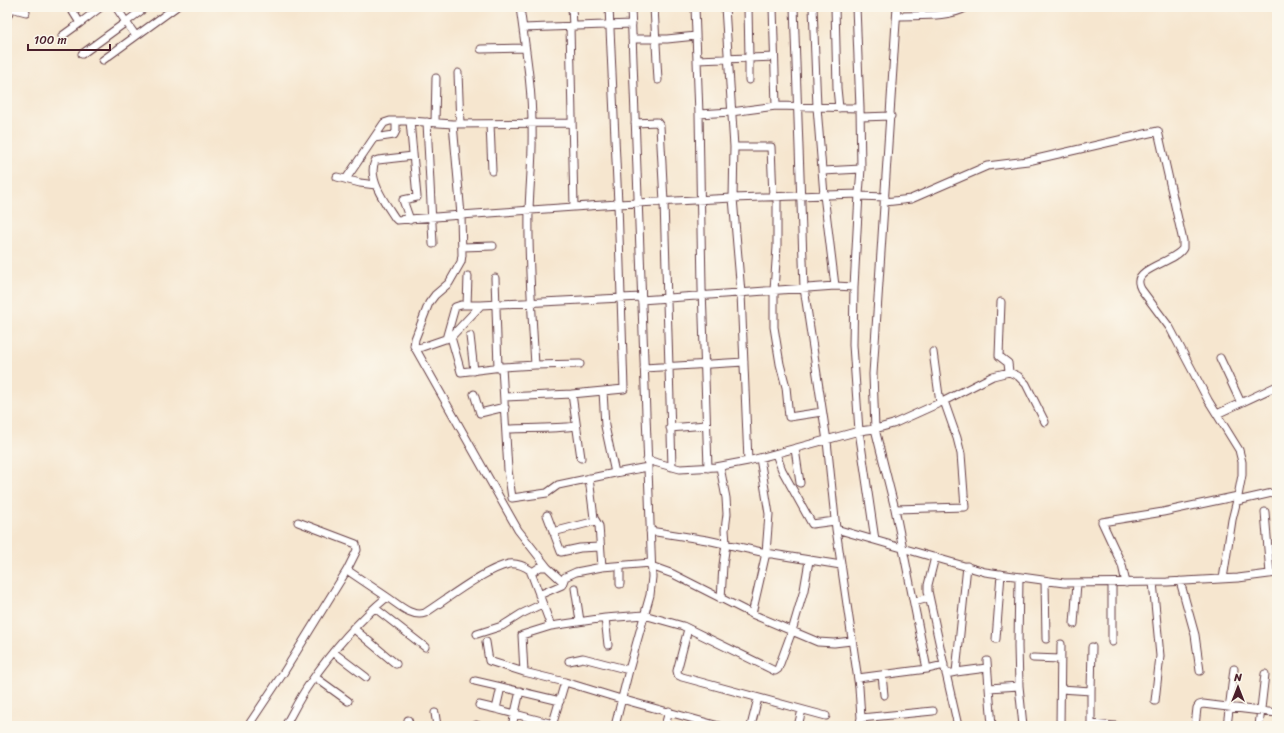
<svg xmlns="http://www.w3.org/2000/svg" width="1284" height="733" font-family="Sriracha,sans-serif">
	<rect width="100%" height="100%" fill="#fbf7ec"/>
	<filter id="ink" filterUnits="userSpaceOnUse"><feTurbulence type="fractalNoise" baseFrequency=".025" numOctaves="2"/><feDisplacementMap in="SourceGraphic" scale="8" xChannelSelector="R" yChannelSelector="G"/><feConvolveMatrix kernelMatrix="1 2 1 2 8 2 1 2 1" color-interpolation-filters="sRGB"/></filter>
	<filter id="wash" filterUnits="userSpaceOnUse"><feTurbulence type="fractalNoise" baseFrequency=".012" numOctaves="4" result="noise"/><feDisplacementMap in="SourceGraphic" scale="16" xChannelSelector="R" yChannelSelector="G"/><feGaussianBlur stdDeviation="0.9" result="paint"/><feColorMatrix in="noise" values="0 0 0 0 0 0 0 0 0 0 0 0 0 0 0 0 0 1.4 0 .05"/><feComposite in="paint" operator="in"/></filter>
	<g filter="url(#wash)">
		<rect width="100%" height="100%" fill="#f6e6cf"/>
	</g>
	<g filter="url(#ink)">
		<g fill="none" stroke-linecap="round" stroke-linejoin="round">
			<defs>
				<path id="minor" d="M116,7L126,22L146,7
					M572,7L573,26
					M609,7L618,204L733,198L859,194L854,287L853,345L859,431L875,540
					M654,7L658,80
					M695,7L699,114L702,288L708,468
					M725,7L734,147L733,198L741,293L748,461
					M773,7L776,106
					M794,7L804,288L827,441L836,529L985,572L1064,583L1167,582L1238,578L1277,573
					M813,7L817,107L824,195L835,286L854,287
					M835,7L837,88L839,108
					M856,7L860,108
					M11,8L26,12
					M897,16C919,15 948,18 967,7
					M7,17L11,8L7,7
					M80,23L101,7
					M570,26L574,207L618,204L624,389L603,391L605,426L615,473L648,467
					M523,28L632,24
					M62,36L80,23L70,7
					M632,39H667L696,36
					M481,49L525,48
					M82,54L126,22L136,36
					M103,60L176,7
					M697,60L749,58L748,7
					M458,73L460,124
					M749,80V58L774,57
					M699,114L731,112L776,106L860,108L861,169L859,194
					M861,117L891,116
					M427,122L433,244
					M435,122L436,78
					M635,123L657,122L660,126L664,202L672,467
					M453,124L572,123
					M490,124L492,171
					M374,138L394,135L396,131V121
					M734,147H771L773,197
					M413,156L378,160L375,161C367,179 386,204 395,218L397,220L461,215L462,255L461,262L449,283L435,295L429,303L415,339L414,346L418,348L422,347L451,337
					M823,171L861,169
					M337,177L360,183L376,185
					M346,179L384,123L390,121H410
					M859,196L885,197
					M777,197V247L774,290V327L780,364L786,387L789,417L822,412
					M885,202L911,199L987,166L1028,161L1158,131L1183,241C1183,242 1183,247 1183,248C1177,261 1136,268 1139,283C1139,285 1140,287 1141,289L1170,328L1208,400L1239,450L1242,462V475L1238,496L1232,520L1223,579
					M410,220L403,200L417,197L410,121L453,124L461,215L574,207
					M462,247L493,246
					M495,278L498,368
					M641,300L835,286
					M1001,302L999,356L1008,363L1009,372
					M467,305L468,276
					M470,336L474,371
					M446,339L455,307L461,305H481
					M414,346L518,530L547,567
					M933,352L940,403
					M1220,358L1241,403
					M535,365L580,364
					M502,367L535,365C532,314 528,262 529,210C530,182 533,154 532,125C532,86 525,46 520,7
					M644,368L744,362
					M474,394L480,413L505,407
					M572,394L581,458
					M505,397L572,394L603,391
					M1217,414L1277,386
					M670,428L706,425
					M507,429C530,428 553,429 576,426
					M795,449L800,483
					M776,454L782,470L812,524L835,521
					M647,460L680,469L716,467L748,461L859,431L875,429L873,374L897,7
					M720,467L726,498L727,514L725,530L726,544L723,565L721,599
					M615,473L558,485L547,493L512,498L508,470L502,367L461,372L451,337L481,305L641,297
					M589,478L594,518L599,526L602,567L651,563
					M1237,501L1277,492
					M895,509L965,507L961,454L957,438L944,401
					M1265,512L1270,574
					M547,515L561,552L580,548L600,547
					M298,522L356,544L357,550L347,570
					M836,529L859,687L861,718L859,726
					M650,531L707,540L766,553L769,514L760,458
					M553,532L596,521
					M620,566V584
					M651,566L673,574L752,614L766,553L841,565
					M531,573L540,567H547L563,582
					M1045,581L1046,639
					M1180,581L1195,635L1200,671
					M1153,582L1160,656L1155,701
					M1112,583V642
					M1126,583L1122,565L1102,522L1163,512L1238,496
					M575,588L580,621
					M539,595L562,585L565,577L576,572L602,567
					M914,602L929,598
					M375,608L425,647
					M752,614L792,631L804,590L809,561
					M605,618L608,645
					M1074,624L1077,583
					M353,628L396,664
					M688,629L677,671L678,675L682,677L826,716
					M477,634L502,626L521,614L542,604
					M996,639L1001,574
					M486,642L489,661L524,672L522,635L551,626
					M333,652L366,677
					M1033,658L1061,659
					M569,661L583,658L629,670
					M987,661L989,688L1019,686L1018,646L1019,577
					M927,669L895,509L875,429L893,424L944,401L993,376L1009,372L1018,376L1026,384L1045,422
					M945,669L958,726
					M524,672L565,682L621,699L719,726
					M956,672L987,668
					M946,674L956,672L967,566
					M882,675L884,695
					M315,677L348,701
					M858,678L927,669L944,665L928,591V585L935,557
					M475,681L501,687
					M1019,686L1023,726
					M989,688L992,726
					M1061,689L1091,691L1092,647
					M479,705L496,709
					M435,713L437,726
					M861,718L933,711
					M408,720L410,726
					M553,724L496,709L501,687L560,701
					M1091,724L1116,726
					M476,725L479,726
					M248,726L284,672L347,570L387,597
					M285,726C293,712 300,697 310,683C332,651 357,622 387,597C398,604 412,618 425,613C447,599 485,569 509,564C517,563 524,566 530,570L551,626L605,618L644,615L683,626L775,671L778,669L792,631L818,642L834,643L851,641
					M512,726L520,691
					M552,726L565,682
					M615,726L629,670L650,595L652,577L631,7
					M665,726L669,711
					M751,726L758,698
					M798,726L802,710
					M1060,726L1061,644
					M1091,726V691
					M1195,726L1197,708L1199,705L1203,704L1277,713
					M1227,726L1234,669
					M1259,726L1265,674"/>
			</defs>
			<use href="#minor" stroke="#643d44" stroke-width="9"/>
			<use href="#minor" stroke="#fff" stroke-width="7"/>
		</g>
	</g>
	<rect width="1284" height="733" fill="none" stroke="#fbf7ec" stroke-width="24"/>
	<g transform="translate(1238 687)" stroke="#fbf7ec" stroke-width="3" paint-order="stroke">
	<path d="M0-3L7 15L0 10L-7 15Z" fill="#4a1f2b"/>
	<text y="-6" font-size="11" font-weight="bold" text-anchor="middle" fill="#4a1f2b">N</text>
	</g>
	<path d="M28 44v6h82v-6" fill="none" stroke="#4a1f2b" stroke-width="2"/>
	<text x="34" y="44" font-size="12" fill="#4a1f2b" stroke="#fbf7ec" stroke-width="3" paint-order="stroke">100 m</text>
</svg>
